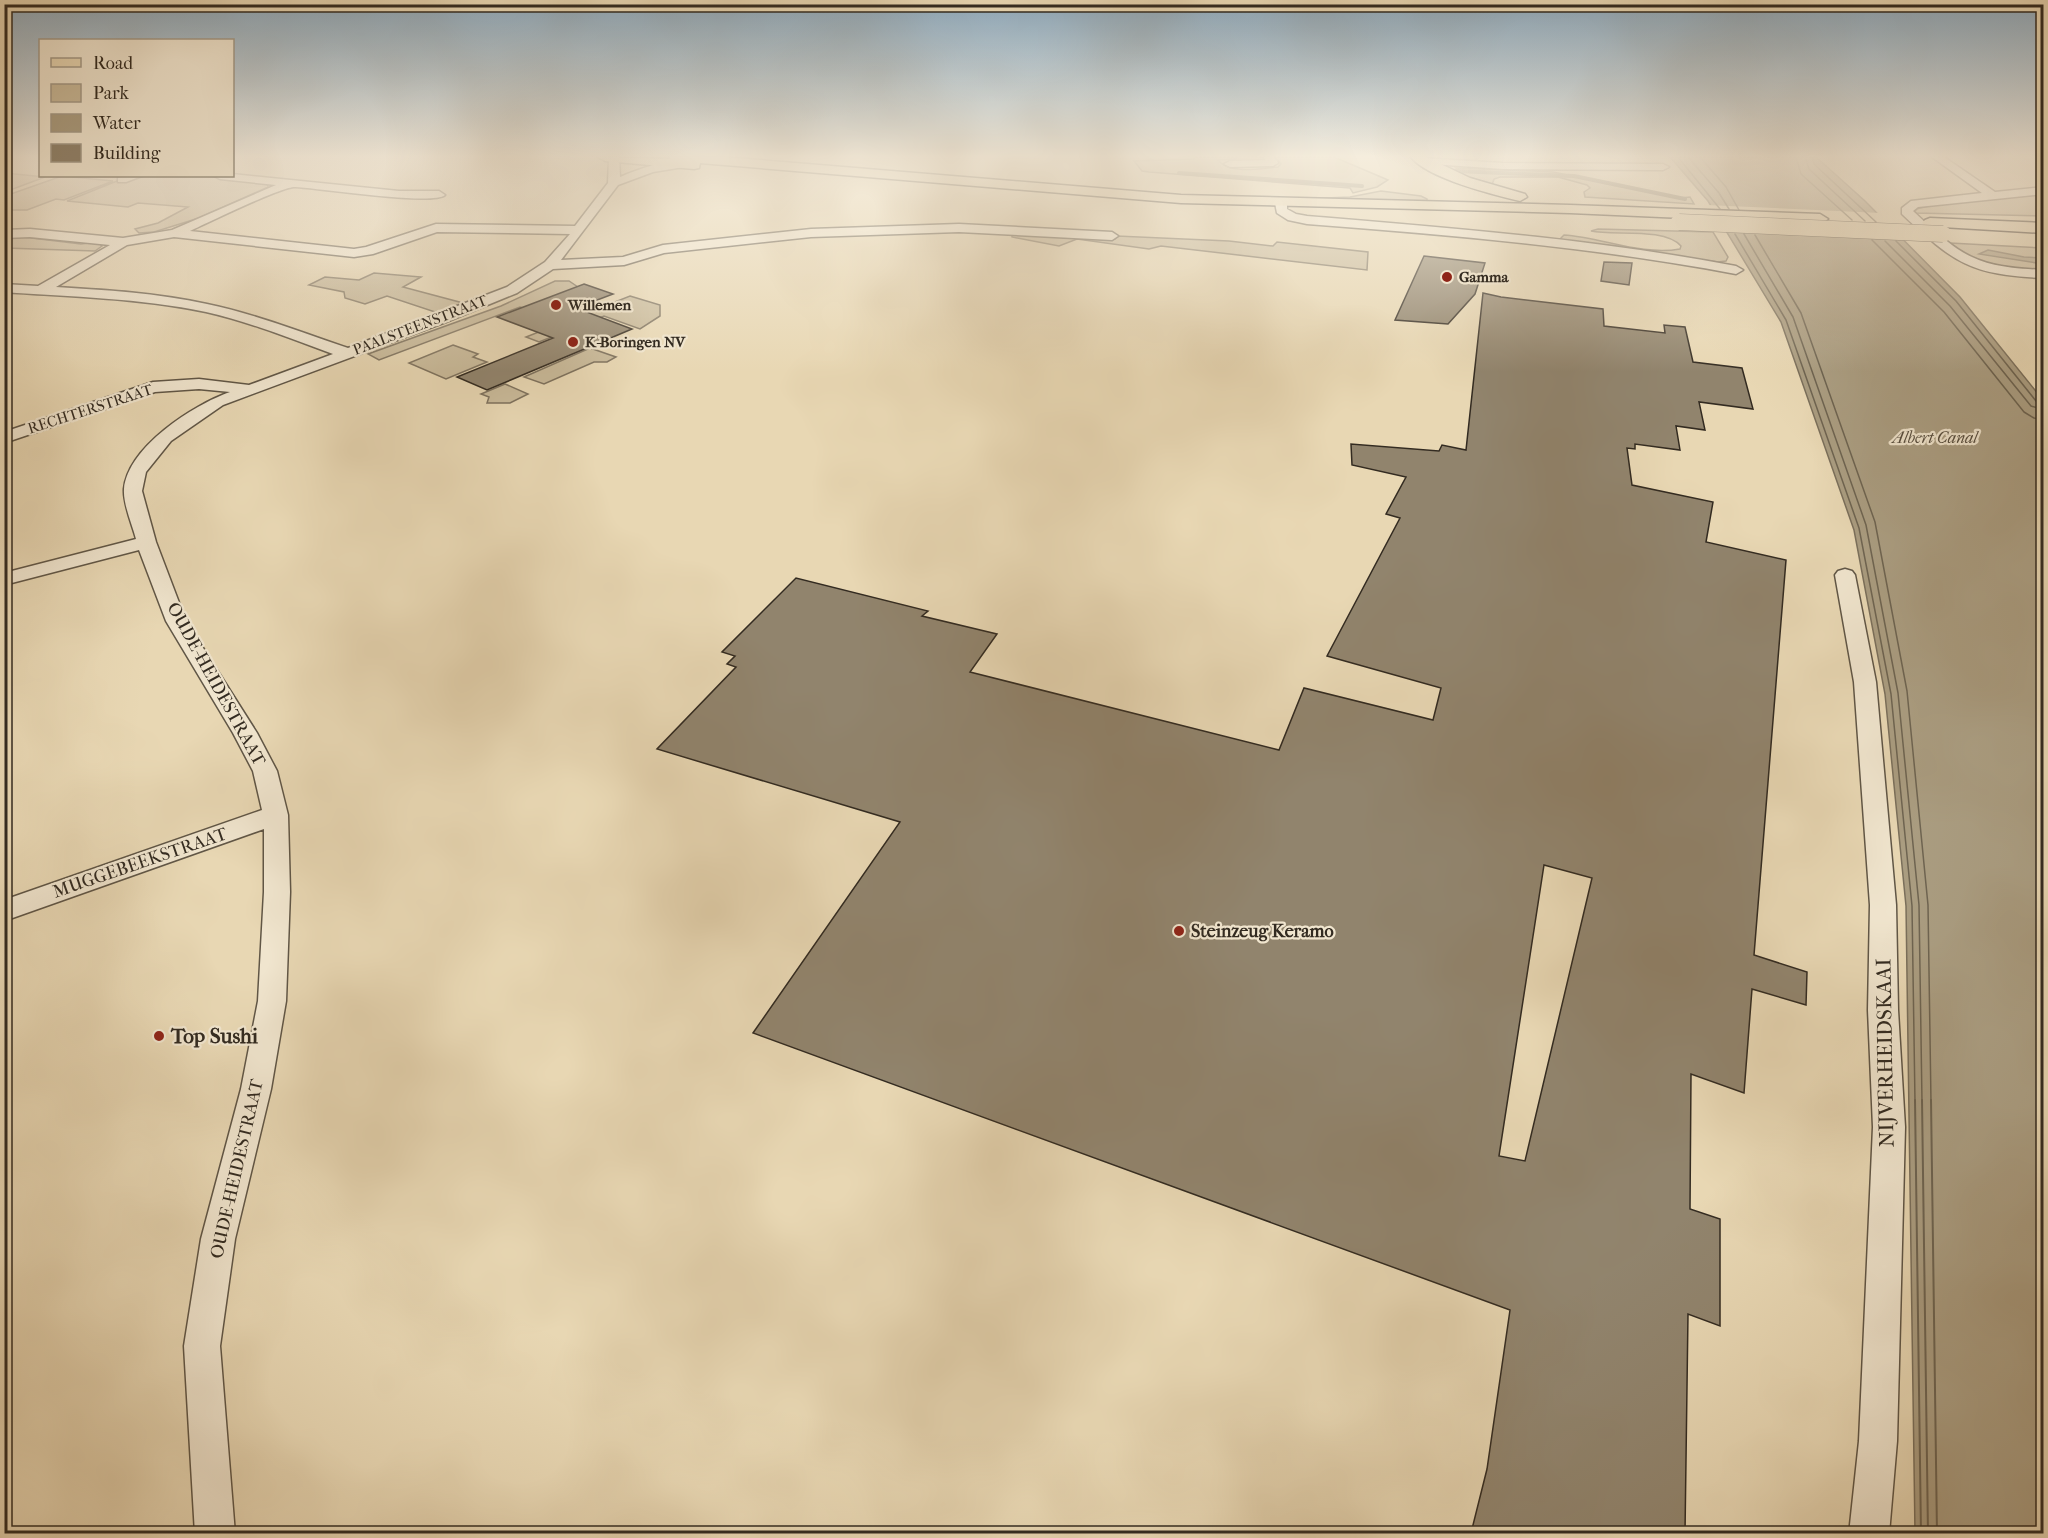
<svg xmlns="http://www.w3.org/2000/svg" width="2048" height="1538" font-family="'IM FELL French Canon',serif">
	<rect width="100%" height="100%" fill="#e8d7b3"/>
	<filter id="stains"><feTurbulence type="fractalNoise" baseFrequency=".00333" numOctaves="4"/><feColorMatrix values="0 0 0 0 .2 0 0 0 0 .09 0 0 0 0 .02 0 0 0 .5 -.17"/></filter>
	<radialGradient id="worn" r=".72"><stop offset=".6" stop-color="#630" stop-opacity="0"/><stop offset="1" stop-color="#630" stop-opacity=".3"/></radialGradient>
	<path fill="#c9ba9a" stroke="#7e725e" stroke-width="1.5" d="M1195,157H1265L1218,160C1229,175 1262,168 1278,167L1281,164L1275,157H1334L1388,180L1377,187L1353,193L1350,188L1149,172L1142,171L1134,161L1194,159Z
		M1456,168L1553,172L1679,198L1690,197L1694,204L1585,197L1584,192L1590,188L1587,185L1558,177H1500L1494,179L1492,185L1464,175Z
		M5,173L45,177L5,192Z
		M62,176L113,181L64,200L56,199L27,210H5V196Z
		M146,176H205L267,183L268,187L199,218L154,232L139,233L135,229L158,223L188,207L138,203L128,207L67,201L117,181Z
		M1381,191L1421,196L1427,199V202L1301,199L1350,197Z
		M2043,193V216L1915,213L1916,209L1938,204Z
		M1598,229L1713,232L1728,257L1726,261L1718,262L1584,244L1560,239L1564,235C1601,237 1641,256 1680,249L1681,246C1664,227 1614,236 1591,231Z
		M1012,234L1115,239L1117,236L1229,241L1273,246L1277,242L1368,252L1367,270L1161,246L1149,249L1077,239L1059,246L1012,237Z
		M5,236H38L31,238L81,244L97,242L102,246L95,251L5,248Z
		M1950,243L2043,248V271C2011,267 1975,267 1950,243Z
		M374,273L421,277L403,287L463,303L438,313L387,296L365,304L345,298L344,292L309,285L325,277L359,280Z
		M555,281H569L578,287L527,309L520,307L379,360L368,354L501,306Z
		M630,296L660,305V316L640,329L604,316L539,342L526,337Z
		M453,345L478,354L473,357L487,362L446,379L409,363Z
		M590,348L616,357L607,362H594L544,384L524,377Z
		M505,384L528,394L510,403H487L489,397L481,394Z"/>
	<path fill="#aa9d81" stroke="#7a6f5b" stroke-width="1.5" d="M1670,157H1816L1865,201L1960,297L2043,400V1533H1915L1906,906L1885,694L1854,530L1781,322L1708,201Z
		M1988,250L2024,257L2042,258L2043,264L1979,254Z"/>
	<path fill="#e8d7b3" d="M1707,205L1881,213L1908,240L1723,232Z"/>
	<g fill="none" stroke-linecap="round" stroke-linejoin="round">
		<path stroke="#6e6451" stroke-width="1.5" d="M1678,157L1720,209
			M1688,157L1719,193L1729,209
			M1700,157L1726,187L1739,210
			M1796,157L1801,174L1852,220
			M1805,157L1809,169L1865,221
			M1812,157L1814,164L1876,222
			M1735,234L1786,320L1859,528L1891,694L1912,906L1915,1102
			M1744,234L1793,317L1866,525L1898,693L1919,905L1922,1102
			M1755,235L1801,313L1875,522L1907,691L1928,905L1931,1102
			M1872,240L1944,312L2024,412L2034,418L2044,420
			M1885,241L1950,306L2031,406L2044,410
			M1896,241L1956,301L2036,401L2044,403"/>
		<path stroke="#6e6451" stroke-width="2" d="M1915,1100L1921,1534
			M1922,1100L1928,1534
			M1931,1100L1937,1534"/>
		<path stroke="#7a6f5b" stroke-width="4" d="M1456,171L1574,176L1685,199
			M1179,173L1362,186"/>
	</g>
	<path fill="#91846d" stroke="#332b21" stroke-width="1.5" fill-rule="evenodd" d="M1424,256L1485,263L1475,294L1448,324L1395,320Z
		M1604,262L1632,263L1629,285L1601,281Z
		M584,284L613,294L576,308L632,329L487,390L457,377L553,338L497,317Z
		M1483,293L1501,297L1603,309L1604,326L1665,333L1664,325L1685,327L1693,362L1742,368L1753,409L1699,402L1705,430L1676,426L1680,450L1635,444V449L1627,448L1632,485L1713,502L1706,542L1786,560L1754,955L1807,972L1806,1005L1752,989L1744,1093L1691,1074L1690,1209L1720,1219V1326L1688,1314L1685,1533H1471L1487,1469L1510,1310L753,1033L900,822L657,749L736,667L727,664L735,656L722,652L796,578L928,611L922,616L997,634L970,672L1279,750L1304,688L1433,720L1441,688L1327,656L1400,518L1386,514L1406,477L1352,465L1351,444L1439,451L1442,445L1466,450ZM1544,865L1592,878L1525,1161L1499,1156Z"/>
	<g fill="none" stroke-linecap="round" stroke-linejoin="round">
		<defs>
			<path id="minor" d="M609,157H619L620,177C634,171 677,154 690,164L684,167L653,172L618,185L561,260L623,257L663,245L811,229L959,224L1112,232L1118,236L1112,240L959,232L811,237L664,253L624,265L553,269L517,293L446,322L223,405L171,441L146,472L142,491L156,542L186,621L257,733L277,771L288,815L290,892L286,1001L271,1089L235,1239L220,1346L235,1534H195L184,1346L201,1239L241,1089L258,1001L264,892V829L4,921V900L262,810L253,771L233,733L166,621L139,550L4,585V573L136,539C132,524 123,504 124,489C128,447 193,405 230,392L199,389L155,392L4,443V432L153,382L199,379L249,385L333,354C292,339 250,322 206,312C140,298 72,297 4,292V284L38,286L110,245L30,237L4,238V230L30,229L123,238L172,230L276,185L220,179L214,176L232,174L399,191H439L445,195C432,206 319,188 295,187C283,186 207,223 190,231L354,249L366,247L436,224L575,226L608,183ZM437,232L570,234L545,262L507,287L348,348C301,332 255,314 207,304C157,293 106,290 56,287L127,245L174,237L354,257L373,254Z
				M1264,157H1274L1278,163L1273,166L1230,167L1224,164L1230,161L1265,160Z
				M1932,157H1944L1995,192L2044,187V194L1918,207L1913,211C1962,257 1975,267 2044,270V278C1970,275 1954,263 1902,214V208L1911,201L1982,193Z
				M1422,158L1503,163L1663,164L1669,167L1663,170L1503,169L1418,163L1417,161Z
				M125,176H142L126,182H118V178Z
				M1281,199L1287,203V209L1296,214L1307,216C1450,228 1594,239 1736,266L1743,270L1736,274C1594,247 1450,235 1307,224L1288,220L1277,213L1275,203Z
				M1845,569L1852,571L1855,575L1876,682L1896,905L1898,1010L1905,1127L1897,1441L1889,1534H1849L1859,1441L1873,1127L1868,1010L1870,905L1854,682L1835,575L1838,571Z"/>
			<path id="major" d="M598,157L670,159L669,157H724L1181,195L1570,205L1820,214L1828,219L1820,224L1570,213L1181,203L700,163L699,168L694,169L605,161Z
				M1411,157H1426L1470,178L1525,194L1527,197L1520,201C1494,195 1427,178 1411,157Z
				M1930,218L2044,223V233L1925,226L1922,223L1925,220Z"/>
		</defs>
		<use href="#minor" stroke="#605646" stroke-width="3"/>
		<use href="#major" stroke="#332b21" stroke-width="3"/>
		<use href="#minor" fill="#f0e5ce" fill-rule="evenodd"/>
		<use href="#major" fill="#e8d7b3" fill-rule="evenodd"/>
		<defs>
			<path id="major-bridge" d="M1679,222L1943,234"/>
		</defs>
		<use href="#major-bridge" stroke="#332b21" stroke-width="17" stroke-linecap="butt"/>
		<use href="#major-bridge" stroke="#e8d7b3" stroke-width="16"/>
	</g>
	<linearGradient id="sky" x2="0" y2="1"><stop stop-color="#8fabbf"/><stop offset="0.42" stop-color="#f5eddd"/><stop offset="1" stop-color="#f5eddd" stop-opacity="0"/></linearGradient>
	<rect width="2048" height="372" fill="url(#sky)"/>
	<g fill="#8f2418" stroke="#f0e5ce" stroke-width="2">
		<circle cx="1447" cy="277" r="6"/>
		<circle cx="556" cy="305" r="6"/>
		<circle cx="573" cy="342" r="6"/>
		<circle cx="1179" cy="931" r="6"/>
		<circle cx="159" cy="1036" r="6"/>
	</g>
	<g text-anchor="middle" dominant-baseline="central" stroke-width="4.5" stroke-linejoin="round" paint-order="stroke">
		<g font-size="15" font-weight="bold" fill="#332b21" stroke="#f0e5ce" text-anchor="start">
			<text x="1459" y="277">Gamma</text>
			<text x="568" y="305">Willemen</text>
			<text x="585" y="342">K-Boringen NV</text>
		</g>
		<g font-size="15" fill="#332b21" stroke="#f0e5ce">
			<text transform="translate(420 325) rotate(-21)">PAALSTEENSTRAAT</text>
			<text transform="translate(90 409) rotate(-18)">RECHTERSTRAAT</text>
		</g>
		<g font-size="16" font-style="italic" fill="#574d3e" stroke="#f0e5ce">
			<text x="1935" y="437">Albert Canal</text>
		</g>
		<g font-size="18" fill="#332b21" stroke="#f0e5ce">
			<text transform="translate(216 684) rotate(61)">OUDE-HEIDESTRAAT</text>
			<text transform="translate(140 863) rotate(-19)">MUGGEBEEKSTRAAT</text>
			<text transform="translate(237 1169) rotate(-77)">OUDE-HEIDESTRAAT</text>
		</g>
		<g font-size="18" font-weight="bold" fill="#332b21" stroke="#f0e5ce" text-anchor="start">
			<text x="1191" y="931">Steinzeug Keramo</text>
		</g>
		<g font-size="21" font-weight="bold" fill="#332b21" stroke="#f0e5ce" text-anchor="start">
			<text x="171" y="1036">Top Sushi</text>
		</g>
		<g font-size="21" fill="#332b21" stroke="#f0e5ce">
			<text transform="translate(1885 1053) rotate(-91)">NIJVERHEIDSKAAI</text>
		</g>
	</g>
	<rect width="2048" height="1538" fill="none" stroke="#e8d7b3" stroke-width="24"/>
	<rect x="6" y="6" width="2036" height="1526" fill="none" stroke="#332b21" stroke-width="3"/>
	<rect x="12" y="12" width="2024" height="1514" fill="none" stroke="#332b21" stroke-width="1.5"/>
	<rect x="39" y="39" width="195" height="138" fill="#f0e5ce" stroke="#a49b89" stroke-width="1.5"/>
	<rect x="51" y="58" width="30" height="9" fill="#e8d7b3" stroke="#a49b89" stroke-width="1.5"/>
	<text x="93" y="69" font-size="18" fill="#332b21">Road</text>
	<rect x="51" y="84" width="30" height="18" fill="#c9ba9a" stroke="#a49b89" stroke-width="1.5"/>
	<text x="93" y="99" font-size="18" fill="#332b21">Park</text>
	<rect x="51" y="114" width="30" height="18" fill="#aa9d81" stroke="#a49b89" stroke-width="1.5"/>
	<text x="93" y="129" font-size="18" fill="#332b21">Water</text>
	<rect x="51" y="144" width="30" height="18" fill="#91846d" stroke="#a49b89" stroke-width="1.5"/>
	<text x="93" y="159" font-size="18" fill="#332b21">Building</text>
	<rect width="100%" height="100%" filter="url(#stains)"/>
	<rect width="100%" height="100%" fill="url(#worn)"/>
</svg>
